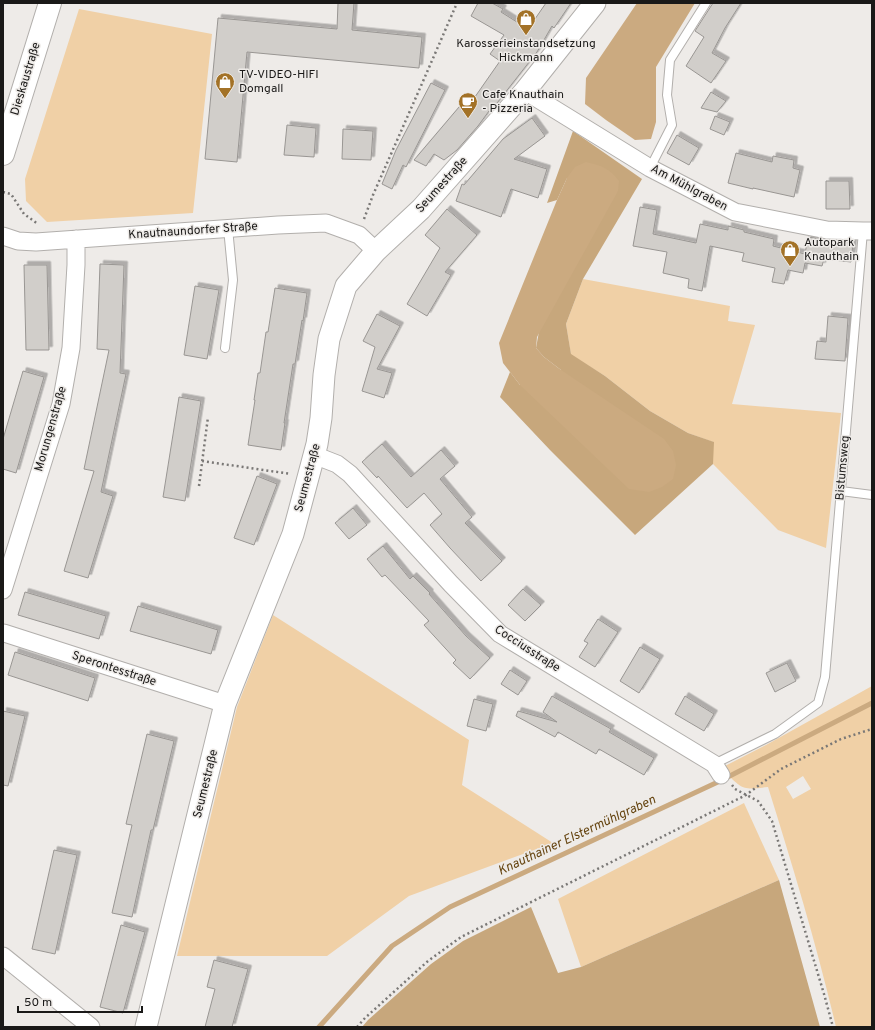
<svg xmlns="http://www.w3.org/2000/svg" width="875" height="1030" font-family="Overpass,sans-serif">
	<defs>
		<filter id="shadow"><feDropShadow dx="3.5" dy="-3.5" stdDeviation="0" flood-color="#0004"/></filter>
	</defs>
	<rect width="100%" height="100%" fill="#eeebe8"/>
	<path fill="#f0d0a6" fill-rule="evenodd" d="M79,9L212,34L193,213L47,222L26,201L25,179Z
		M583,279L730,306L728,321L755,325L732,404L841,413L826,548L778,530L713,464V442L688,433L650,411L605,376L571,355L566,324Z
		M273,615L469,740L462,785L553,843L409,896L327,956H177L237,707Z
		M872,686V1026L868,1027H836C817,946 793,867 768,787C743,790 743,790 725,772V766L766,745ZM803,776L811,789L793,799L786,787Z
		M744,803L779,880L581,967L558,899Z"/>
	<path fill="#c7a77c" d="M573,131L642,179L583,279L566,324L571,354L605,376L650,411L688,433L714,442L713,464L635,535L550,450L500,397L510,372L520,385L561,370L544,357L536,348L567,178L557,200L547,203Z
		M779,880L820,1027H362L368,1020L431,964L463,941L531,907L558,973L581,967Z"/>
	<path fill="#cbaa80" d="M637,3H695L656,67V122L651,139L635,140L606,120L585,104L586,78Z
		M586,162C602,166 609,168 619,181L618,191L537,337L536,348L544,357L561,370L664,439L673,451L676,465L673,479L662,487L649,492L629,489L520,385L503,363L499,343L557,200L567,178L575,167Z"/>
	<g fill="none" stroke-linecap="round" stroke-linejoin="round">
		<path stroke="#cbaa80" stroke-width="5" d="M319,1027L392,946L450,907L720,781L872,703"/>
	</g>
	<path fill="#d1ceca" stroke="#999693" filter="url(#shadow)" d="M338,3H354L352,30L422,37L419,68L247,52L237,162L205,159L218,18L337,29Z
		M478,3H492L503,9L501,12L528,29L546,3H571L554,28L552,26L537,52L490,112L489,111L478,126L457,150L444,160L434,154L426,166L414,160L465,100L470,104L500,61L490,54L504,35L471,16Z
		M713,3H741L725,28L712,53L726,61L711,83L686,66L704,37L695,31Z
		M431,83L445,90L406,167L403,165L392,189L382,184L396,150Z
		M711,92L726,101L717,112L701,108Z
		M715,116L730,122L724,135L710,129Z
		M532,118L545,136L514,159L547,169L538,198L511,189L501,217L456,201L462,184L464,185L503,139Z
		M287,125L316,128L314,157L284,155Z
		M343,129L373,131L371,160L342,159Z
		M677,135L699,148L689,165L667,153Z
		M736,153L772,162L773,156L794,160L793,168L800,170L794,197L753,188V189L728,183Z
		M826,181H849L850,209H826Z
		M640,207L657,210L653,234L696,243L700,224L728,230V226L744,230V232L774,239L773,246L805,254L808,237L827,240L853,243L851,262L824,259L822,266L805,263L803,273L788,270L784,284L772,282L775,268L742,261L744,253L710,246L702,291L688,288L689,279L663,273L667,252L633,246Z
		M447,209L477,235L445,272L451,275L427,316L407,304L440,248L425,235Z
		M100,264L124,265L120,373L126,374L101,492L113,496L88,578L64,571L94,471L84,469L109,350L97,349Z
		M24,265H47L49,350H26Z
		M195,286L219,290L207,359L184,355Z
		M275,288L307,293L303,321L302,320L295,364H293L284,423H285L281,450L248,445L255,400H254L258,373H260L266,332H268Z
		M377,314L400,326L377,369L392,373L384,398L362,391L375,347L363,341Z
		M828,316L848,318L845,361L815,359L817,341L826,342Z
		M23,371L44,377L16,473L3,469V439Z
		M179,397L201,401L185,501L163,497Z
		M382,444L411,477L441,450L455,466L440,479L472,517L465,523L502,561L481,581L450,548L430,525L442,514L424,493L407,508L378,476L377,478L362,462Z
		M257,476L277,484L254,545L234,538Z
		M353,508L367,525L349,539L335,523Z
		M383,546L410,579L413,576L430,593L429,594L466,636L490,658L470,679L453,663L456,660L424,625L429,621L385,575L382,577L367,559Z
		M523,589L541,605L525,621L508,605Z
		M25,592L106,616L99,639L18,615Z
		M138,606L218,630L211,654L130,631Z
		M598,619L618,632L595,667L579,657L588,643L584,641Z
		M640,647L660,659L639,693L620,681Z
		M15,652L95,678L88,701L8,675Z
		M787,663L796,681L775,692L766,673Z
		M510,670L527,681L518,695L501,684Z
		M552,696L611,729L609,732L654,758L644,775L599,749L596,754L558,732L555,737L516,716L518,711L557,722L543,712Z
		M685,696L714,714L704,731L675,714Z
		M474,699L493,704L486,731L467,726Z
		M3,711L25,716L8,786L3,785Z
		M147,734L174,741L153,830H151L132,917L112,913L132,825L126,824Z
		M54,850L77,855L55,954L32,949Z
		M121,925L145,932L123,1013L100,1007Z
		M214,960L248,969L232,1027H205L215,989L207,987Z"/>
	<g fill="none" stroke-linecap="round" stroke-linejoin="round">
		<defs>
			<path id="service" d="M650,168L672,125L667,95L670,60L706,3
				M225,348L233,280L228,228
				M841,491L872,495
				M714,764L775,734L818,703L825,677L863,231"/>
			<path id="minor" d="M525,91L650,168L735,212L827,230L863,231H872
				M3,236L18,241L36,242L278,225L326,223L359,235L376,251
				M314,455L337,464L350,474L451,584L500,634L714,764L721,775
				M3,590L61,404L71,348L76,265V239
				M4,633L225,704
				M3,956L91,1027"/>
			<path id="tertiary" d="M146,1027L225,704L293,534L317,444L321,418L324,375L329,339L346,286L376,251L421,209L525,91L595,3"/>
			<path id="secondary" d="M3,154L50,3"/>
		</defs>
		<use href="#service" stroke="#b2afac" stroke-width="10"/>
		<use href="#minor" stroke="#b2afac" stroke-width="19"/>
		<use href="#tertiary" stroke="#b2afac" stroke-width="23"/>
		<use href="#secondary" stroke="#b2afac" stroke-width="24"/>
		<path stroke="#7a7876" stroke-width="2.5" stroke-dasharray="2 3" stroke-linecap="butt" d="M3,192L11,194L24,214L38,224
			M364,219L373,195L424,79L457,3
			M202,461L291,474
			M199,486L208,417
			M732,785L735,789L758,801L772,821L824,994L833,1027
			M357,1027L365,1018L428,961L461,937L746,795L781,769L841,739L872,729"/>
		<use href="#service" stroke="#fff" stroke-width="8"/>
		<use href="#minor" stroke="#fff" stroke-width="17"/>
		<use href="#tertiary" stroke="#fff" stroke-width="21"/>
		<use href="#secondary" stroke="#fff" stroke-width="22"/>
	</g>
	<defs>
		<symbol id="shop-pin" viewBox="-11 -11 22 30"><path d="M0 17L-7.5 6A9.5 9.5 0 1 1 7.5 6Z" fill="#a37227" stroke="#eeebe8"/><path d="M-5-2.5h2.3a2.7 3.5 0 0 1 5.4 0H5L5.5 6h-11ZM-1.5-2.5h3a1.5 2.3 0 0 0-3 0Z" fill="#fff"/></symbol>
		<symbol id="cafe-pin" viewBox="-11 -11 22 30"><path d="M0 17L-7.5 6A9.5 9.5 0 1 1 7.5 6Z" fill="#a37227" stroke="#eeebe8"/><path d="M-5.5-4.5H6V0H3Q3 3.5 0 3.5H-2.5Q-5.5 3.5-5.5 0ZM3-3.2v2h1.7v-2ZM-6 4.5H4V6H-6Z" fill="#fff"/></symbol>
	</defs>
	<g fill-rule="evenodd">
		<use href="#shop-pin" x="515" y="8" width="22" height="30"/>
		<use href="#shop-pin" x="214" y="71" width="22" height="30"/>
		<use href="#cafe-pin" x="457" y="91" width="22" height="30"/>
		<use href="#shop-pin" x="779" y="239" width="22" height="30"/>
	</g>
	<g text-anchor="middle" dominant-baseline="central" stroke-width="3" stroke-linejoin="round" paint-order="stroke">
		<g font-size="12" fill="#1a1918" stroke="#eeebe8" text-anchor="start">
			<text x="526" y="44" text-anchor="middle">Karosserieinstandsetzung<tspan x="526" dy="14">Hickmann</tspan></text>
			<text x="239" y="75">TV-VIDEO-HIFI<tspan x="239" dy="14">Domgall</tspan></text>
			<text x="482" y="95">Cafe Knauthain<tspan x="482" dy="14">- Pizzeria</tspan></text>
			<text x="804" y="243">Autopark<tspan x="804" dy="14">Knauthain</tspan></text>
		</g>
		<g font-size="12" fill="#1a1918" stroke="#eeebe8">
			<text transform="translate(26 79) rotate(-73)">Dieskaustraße</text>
			<text transform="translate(442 185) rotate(-48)">Seumestraße</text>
			<text transform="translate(689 188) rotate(28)">Am Mühlgraben</text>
			<text transform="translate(193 231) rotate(-4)">Knautnaundorfer Straße</text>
			<text transform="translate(51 429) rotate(-74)">Morungenstraße</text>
			<text transform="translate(843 468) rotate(-85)">Bistumsweg</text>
			<text transform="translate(308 478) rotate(-75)">Seumestraße</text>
			<text transform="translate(527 649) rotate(33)">Cocciusstraße</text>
			<text transform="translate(114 669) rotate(18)">Sperontesstraße</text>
			<text transform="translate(206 784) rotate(-76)">Seumestraße</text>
		</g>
		<g font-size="13" font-style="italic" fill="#664511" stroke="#eeebe8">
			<text transform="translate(577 836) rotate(-25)">Knauthainer Elstermühlgraben</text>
		</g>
	</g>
	<rect width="875" height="1030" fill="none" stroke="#1a1918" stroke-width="8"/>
	<path d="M18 1006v6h124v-6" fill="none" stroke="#1a1918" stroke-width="2"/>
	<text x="24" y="1006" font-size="12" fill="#1a1918" stroke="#eeebe8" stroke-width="3" paint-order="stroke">50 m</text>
</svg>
